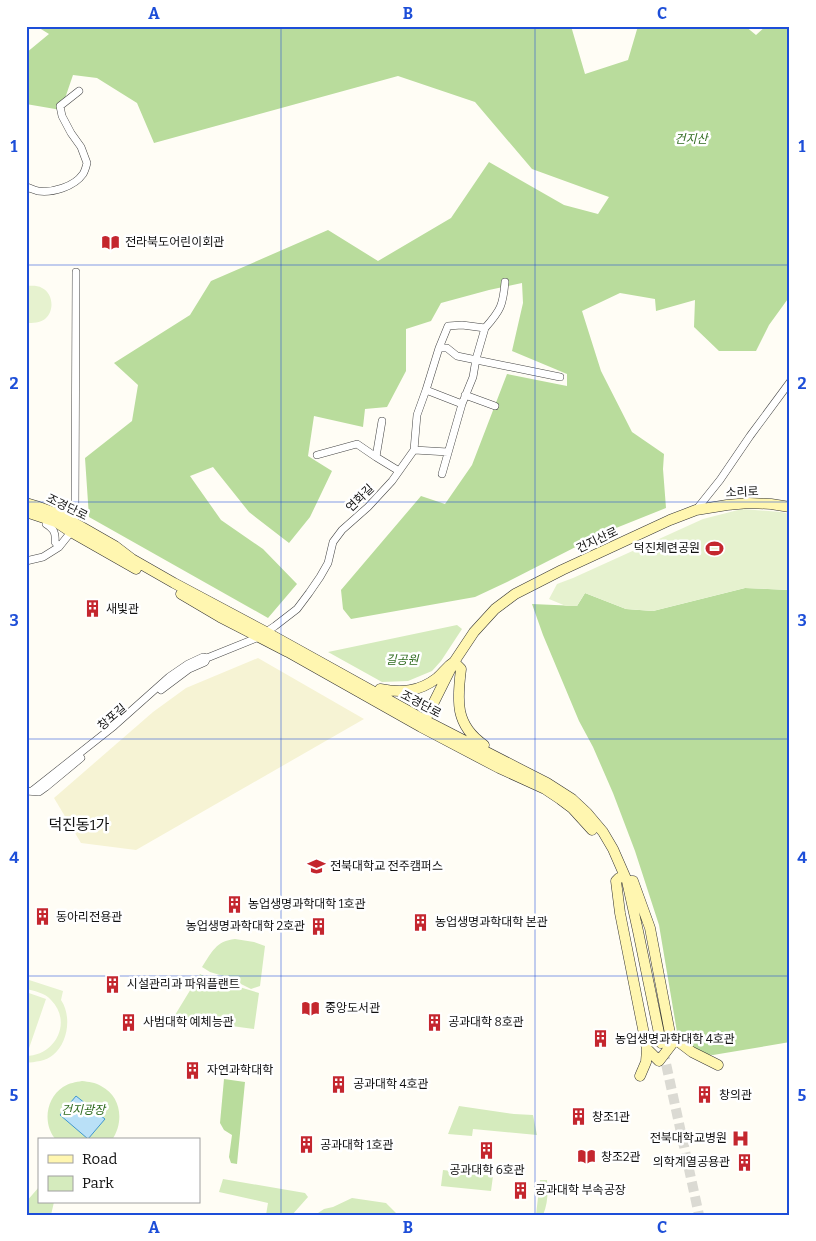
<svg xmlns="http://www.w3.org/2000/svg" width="816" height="1241" font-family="Bitter,'Noto Sans KR',serif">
	<rect width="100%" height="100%" fill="#fffdf5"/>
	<path fill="#f6f3d4" d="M258,658L364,719L136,850L81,843L54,798L153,712L186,688Z"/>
	<path fill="#d5ebbd" d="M457,625L462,629L441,661L432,671L408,681L382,682L328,652Z
		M235,939L254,942L265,946L260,986L251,989L241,984L229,976H223L210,972L202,967C212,952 216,941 235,939Z
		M200,974L212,980L226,981L225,984L227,986L231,988L236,986L259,993L254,1029L178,1019L175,1015Z
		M82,1081C89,1082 95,1082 101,1086C122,1097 124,1122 112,1140H56C42,1124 46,1098 63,1087C69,1083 76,1082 82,1081Z
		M459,1106L514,1114L533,1115L537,1135L473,1129L472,1136L448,1134Z
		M443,1170L493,1176L491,1191L441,1186Z
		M223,1179L305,1193L308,1197L292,1215H266L268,1203L219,1192Z
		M540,1180H547C548,1192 548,1203 543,1215H536Z
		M39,1187V1202H54L51,1215H26V1202Z
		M352,1198L386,1203L396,1213L408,1215H315L324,1209L333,1207Z"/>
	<path fill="#b9dc9c" d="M36,26H571L585,74L628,60L638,26H745L756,35L766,26H790V296L769,325L756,351H719L694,327L695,300L656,311L655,299L620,293L582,311L601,371L632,432L664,454L663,469L666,508L601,534L507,582L475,597L351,619L343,609L341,590L421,496L445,504L472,465L507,374L567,386V374L512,351L523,303L522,283L489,290L441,303L431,321L406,329V371L387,407L365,409L363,427L314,416L308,456L332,471L310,517L289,543L249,512L213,467L190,476L221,520L263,549L297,584L268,618L89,517L85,458L132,421L138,385L114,363L190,315L211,281L328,230L378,261L451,218L489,162L564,205L598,214L609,197L532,169L475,102L398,76L154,143L137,103L97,78L73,75L61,110L26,104V53L49,34Z
		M745,588L790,590V1042L713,1055L700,1054L689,1045L677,1032L659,925L635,851L613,793L593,747L579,721L543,635L532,604L577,606L585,593L626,609L653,611Z
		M224,1079L245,1082L237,1164L231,1163L229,1157L232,1135L224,1130L220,1123Z"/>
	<path fill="#e6f2cf" d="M26,286C31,286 37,285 42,288C53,293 55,311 45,319C40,323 33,323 26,323Z
		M742,509L781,512L790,514V590L745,588L653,611L626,609L585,593L577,606H566L549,599L557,584L573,578L703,519Z
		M26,979L63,991L61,1000C72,1016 68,1043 53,1055C46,1061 35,1062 26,1063V1056C55,1056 73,1022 51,1000C45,993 35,991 26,989Z
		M26,992L46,999L27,1054L26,1053Z"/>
	<path fill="#b9e0f7" stroke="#3f96cf" d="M76,1096L105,1119L88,1139L60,1115Z"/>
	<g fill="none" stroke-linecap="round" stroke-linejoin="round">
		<path stroke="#dbdad3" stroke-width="10" stroke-dasharray="10 5" stroke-linecap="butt" d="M663,1050L699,1215"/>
		<defs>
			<path id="street" d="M26,187C30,188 34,190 38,191C52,193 74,187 83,174C85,171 86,167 87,163L81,147L71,133L62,116L60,106L79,91
				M439,348H447L457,356L560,377
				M426,390L439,348L448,326L462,325L485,328C501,310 503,305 505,282
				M465,395L495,406
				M382,421L376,457L399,471
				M414,450L448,452
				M317,455L357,444L376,457
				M442,474L462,404L473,377L476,359L485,328
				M696,510L720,480L750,436L790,382
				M48,519L46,524C54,529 56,533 55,542L59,547
				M26,561L43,557L59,547L71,532L75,515L76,272
				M161,690L189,669L205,662L207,658
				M26,791L39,792L46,787L81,758
				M32,791L114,726L169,677L188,664L203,657L207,658L259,637L266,632L275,626L297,609L309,593L320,577L328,563L333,542L342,530L368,507L392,481L414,450L417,415L426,390L462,404"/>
			<path id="secondary" d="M26,503L36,506L58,514L73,522L115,546L132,559L174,583L266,632L432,724L547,783L572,799L587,813L603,832L613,849L627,881L638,931L661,1043
				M26,512L56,522L71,532L136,569
				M181,594L220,617L288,652L421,727L499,768L545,789L560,799L572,808L592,830
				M377,694L380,689C401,693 419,692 437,678C444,672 446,667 454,662L461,669C457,701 455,725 484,745
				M423,724L454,662L474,632L495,609L515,594L562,570L670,520L696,510L727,505L749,503L771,504L790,507
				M619,878L616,881L620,913L647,1049L646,1062L640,1076
				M630,881H633L650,928L672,1044L659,1061L647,1049
				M671,1036L692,1052L718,1065"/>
		</defs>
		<use href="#street" stroke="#444" stroke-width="8"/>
		<use href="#secondary" stroke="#333" stroke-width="11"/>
		<use href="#street" stroke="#fff" stroke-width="7"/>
		<use href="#secondary" stroke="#fff6b0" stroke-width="10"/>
	</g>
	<path fill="none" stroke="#1d4ed8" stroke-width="1" stroke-opacity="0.55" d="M281,26V1215M535,26V1215M26,265H790M26,502H790M26,739H790M26,976H790"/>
	<defs>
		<symbol id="library-bare" viewBox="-9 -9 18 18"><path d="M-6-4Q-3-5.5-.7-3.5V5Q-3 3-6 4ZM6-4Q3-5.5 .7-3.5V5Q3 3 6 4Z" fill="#c4262e" stroke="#fff" stroke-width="2.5" paint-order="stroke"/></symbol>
		<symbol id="stadium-bare" viewBox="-9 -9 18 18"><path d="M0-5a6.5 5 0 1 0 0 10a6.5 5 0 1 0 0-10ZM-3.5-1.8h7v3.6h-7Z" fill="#c4262e" stroke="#fff" stroke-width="2.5" paint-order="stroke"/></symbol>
		<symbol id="building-bare" viewBox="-9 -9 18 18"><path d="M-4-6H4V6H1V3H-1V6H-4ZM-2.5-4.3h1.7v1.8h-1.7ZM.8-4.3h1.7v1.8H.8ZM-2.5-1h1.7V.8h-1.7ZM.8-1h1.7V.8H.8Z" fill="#c4262e" stroke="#fff" stroke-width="2.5" paint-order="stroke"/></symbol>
		<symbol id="university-bare" viewBox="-9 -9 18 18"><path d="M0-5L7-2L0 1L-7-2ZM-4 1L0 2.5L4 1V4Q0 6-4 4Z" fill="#c4262e" stroke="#fff" stroke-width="2.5" paint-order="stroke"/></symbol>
		<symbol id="hospital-bare" viewBox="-9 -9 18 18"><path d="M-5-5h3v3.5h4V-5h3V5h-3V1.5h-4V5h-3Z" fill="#c4262e" stroke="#fff" stroke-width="2.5" paint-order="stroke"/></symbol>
	</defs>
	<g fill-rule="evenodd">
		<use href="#library-bare" x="98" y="230" width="25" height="25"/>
		<use href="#stadium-bare" x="702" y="536" width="25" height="25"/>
		<use href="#building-bare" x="80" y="596" width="25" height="25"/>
		<use href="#university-bare" x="304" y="854" width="25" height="25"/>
		<use href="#building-bare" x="222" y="892" width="25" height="25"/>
		<use href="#building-bare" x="30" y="904" width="25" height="25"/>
		<use href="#building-bare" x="408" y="910" width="25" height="25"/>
		<use href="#building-bare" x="306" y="914" width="25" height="25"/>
		<use href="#building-bare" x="100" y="972" width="25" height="25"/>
		<use href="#library-bare" x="298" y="996" width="25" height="25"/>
		<use href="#building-bare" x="116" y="1010" width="25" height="25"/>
		<use href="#building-bare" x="422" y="1010" width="25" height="25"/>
		<use href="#building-bare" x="588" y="1026" width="25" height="25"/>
		<use href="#building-bare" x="180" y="1058" width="25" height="25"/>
		<use href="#building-bare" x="326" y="1072" width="25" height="25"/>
		<use href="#building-bare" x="692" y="1082" width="25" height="25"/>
		<use href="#building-bare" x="566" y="1104" width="25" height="25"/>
		<use href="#hospital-bare" x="728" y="1126" width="25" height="25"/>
		<use href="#building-bare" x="294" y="1132" width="25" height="25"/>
		<use href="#building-bare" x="474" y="1138" width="25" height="25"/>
		<use href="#library-bare" x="574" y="1144" width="25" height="25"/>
		<use href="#building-bare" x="732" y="1150" width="25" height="25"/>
		<use href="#building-bare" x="508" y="1178" width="25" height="25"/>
	</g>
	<g text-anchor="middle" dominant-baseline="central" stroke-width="5" stroke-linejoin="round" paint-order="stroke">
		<g font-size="12" font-style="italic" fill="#2f6b1f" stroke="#fff">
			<text x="691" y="139">건지산</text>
			<text x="402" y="660">길공원</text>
			<text x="83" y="1110">건지광장</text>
		</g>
		<g font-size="12" fill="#111" stroke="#fff" text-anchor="start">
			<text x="125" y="242">전라북도어린이회관</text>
			<text x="700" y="548" text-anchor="end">덕진체련공원</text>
			<text x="106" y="609">새빛관</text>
			<text x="330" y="866">전북대학교 전주캠퍼스</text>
			<text x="248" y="904">농업생명과학대학 1호관</text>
			<text x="56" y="917">동아리전용관</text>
			<text x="435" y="922">농업생명과학대학 본관</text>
			<text x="305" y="926" text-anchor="end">농업생명과학대학 2호관</text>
			<text x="127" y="984">시설관리과 파워플랜트</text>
			<text x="325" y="1008">중앙도서관</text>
			<text x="143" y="1022">사범대학 예체능관</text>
			<text x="448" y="1022">공과대학 8호관</text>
			<text x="615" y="1039">농업생명과학대학 4호관</text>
			<text x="207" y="1070">자연과학대학</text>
			<text x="353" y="1084">공과대학 4호관</text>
			<text x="719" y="1095">창의관</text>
			<text x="592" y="1117">창조1관</text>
			<text x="727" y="1138" text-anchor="end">전북대학교병원</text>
			<text x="320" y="1145">공과대학 1호관</text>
			<text x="601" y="1157">창조2관</text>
			<text x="730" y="1162" text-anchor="end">의학계열공용관</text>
			<text x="487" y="1170" text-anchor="middle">공과대학 6호관</text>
			<text x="535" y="1190">공과대학 부속공장</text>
		</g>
		<g font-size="12" fill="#111" stroke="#fff">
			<text transform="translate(742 492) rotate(-3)">소리로</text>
			<text transform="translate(360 498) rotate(-44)">연화길</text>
			<text transform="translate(67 507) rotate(26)">조경단로</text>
			<text transform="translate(597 540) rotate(-25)">건지산로</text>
			<text transform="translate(421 704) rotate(28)">조경단로</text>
			<text transform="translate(112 717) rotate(-40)">창포길</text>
		</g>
		<g font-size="15" fill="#111" stroke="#fff">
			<text x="79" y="825">덕진동1가</text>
		</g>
	</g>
	<rect width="816" height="1241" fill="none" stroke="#ffffff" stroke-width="55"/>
	<rect x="38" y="1138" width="162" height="65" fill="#ffffff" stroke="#a0a0a0"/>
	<rect x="48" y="1155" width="25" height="8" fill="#fff6b0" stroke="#a0a0a0"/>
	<text x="82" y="1164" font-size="15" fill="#111111">Road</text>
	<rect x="48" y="1176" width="25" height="15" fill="#d5ebbd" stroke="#a0a0a0"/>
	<text x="82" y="1188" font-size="15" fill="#111111">Park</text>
	<rect x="28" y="28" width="760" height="1186" fill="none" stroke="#1d4ed8" stroke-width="2"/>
	<g font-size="16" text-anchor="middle" font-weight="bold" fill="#1d4ed8">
		<text x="154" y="19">A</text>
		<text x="408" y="19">B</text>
		<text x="662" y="19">C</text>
		<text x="14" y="152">1</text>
		<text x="802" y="152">1</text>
		<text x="14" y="389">2</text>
		<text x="802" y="389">2</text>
		<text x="14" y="626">3</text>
		<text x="802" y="626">3</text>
		<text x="14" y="863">4</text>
		<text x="802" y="863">4</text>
		<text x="14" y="1101">5</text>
		<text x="802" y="1101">5</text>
		<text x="154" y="1233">A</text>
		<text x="408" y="1233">B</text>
		<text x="662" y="1233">C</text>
	</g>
</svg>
